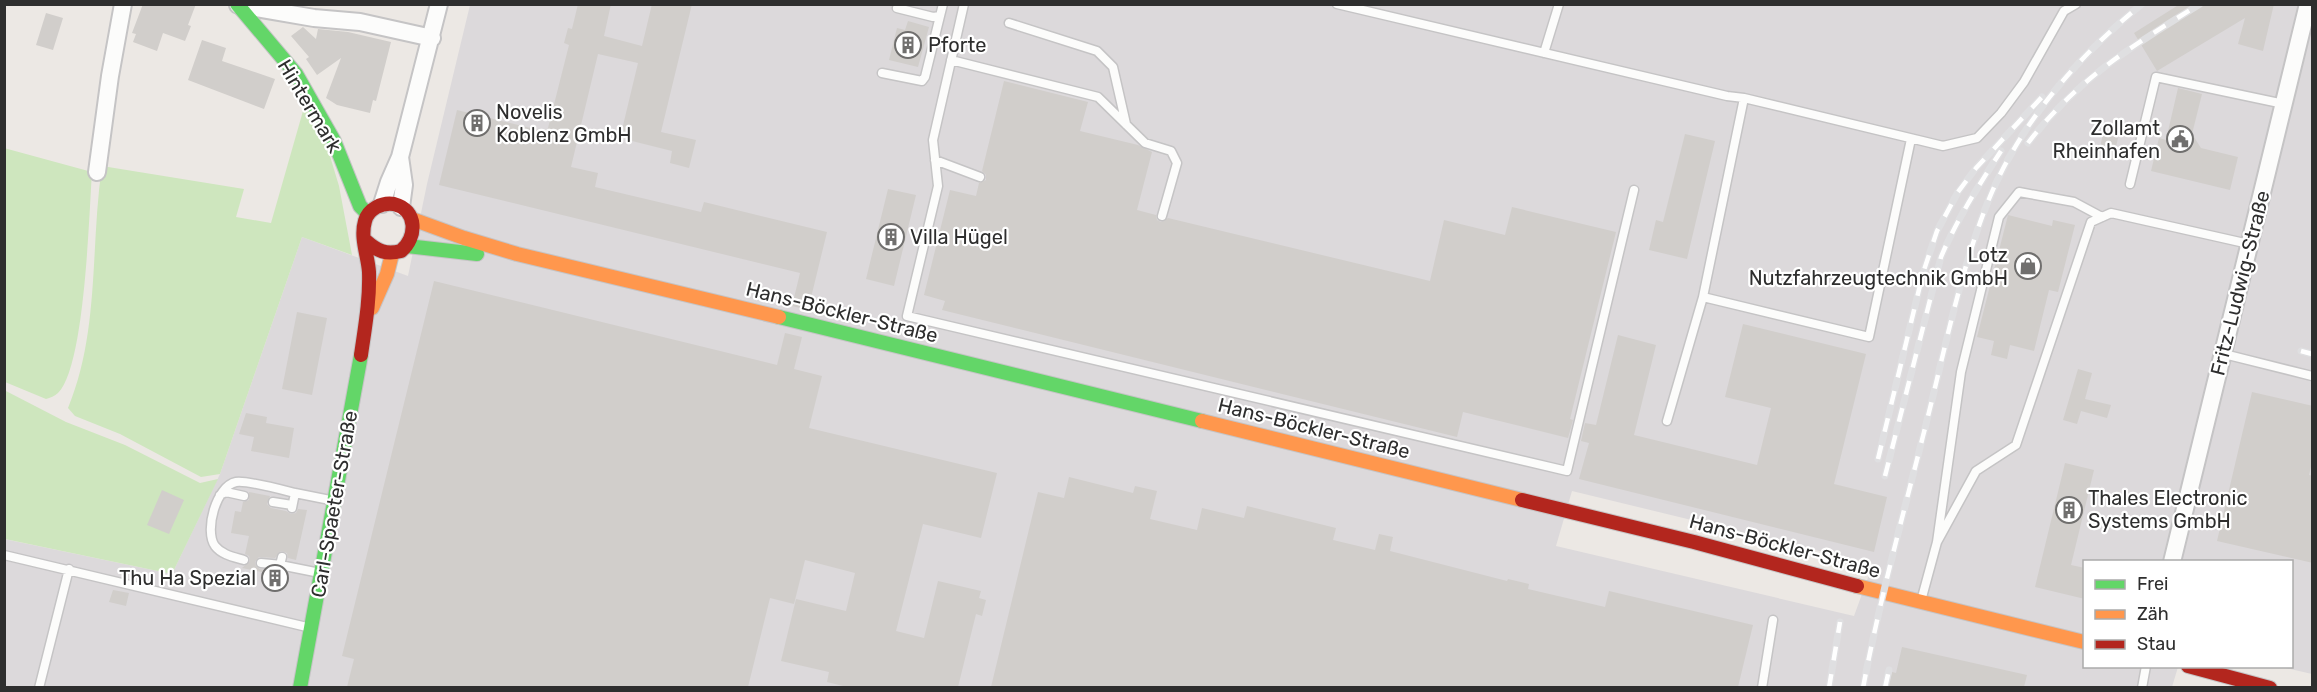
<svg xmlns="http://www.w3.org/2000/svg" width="2317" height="692" font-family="Rubik,sans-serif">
	<rect width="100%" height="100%" fill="#ece8e4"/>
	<path fill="#dcd9db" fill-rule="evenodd" d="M470,5H2312V674L2282,667L2292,666V562H2084V666L2178,667L2172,687H5L4,539L172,574L220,474L302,237L408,276L427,184ZM1572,491L1873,564L1854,616L1556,546Z"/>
	<path fill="#cee6be" d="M305,104L323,133L339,186L352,255L302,237L220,474L201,477L120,434L75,416L68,408C100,331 90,247 102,166L244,189L236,217L271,223Z
		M4,148L92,172C89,215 85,367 58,393C55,396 50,398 46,399L5,382Z
		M4,390L66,422L125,445L200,483L218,479L172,574L5,539Z"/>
	<path fill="#d1cecb" d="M143,4H196L188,25L191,26L185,41L163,33L157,51L133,42L136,34L132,33Z
		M578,4H611L604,36L642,46L652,4H692L661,132L696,140L689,168L670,163L672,151L620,138L638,63L598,54L571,167L598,173L595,187L701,212L704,202L827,232L808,310L792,306L800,273L439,185L457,110L547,132L569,45L564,43L568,28L572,29Z
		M2180,4H2274L2263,51L2238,44L2245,18L2157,71L2134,33Z
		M46,13L63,18L53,50L36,45Z
		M908,21L929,27L918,67L889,60L897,28L905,30Z
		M303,27L316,39L318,29L348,32L391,42L376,101L373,100L370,113L337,105L326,98L341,58L317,75L306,59L309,57L291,36Z
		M202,40L226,48L222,61L275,79L264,109L188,80Z
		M1004,81L1088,102L1080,131L1138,145L1152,152L1137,210L1156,215L1157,220L1161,222L1168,218L1430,281L1444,220L1505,235L1512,207L1616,232L1570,419L1573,420L1568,438L1463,412L1457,437L942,310L945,301L924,295L950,190L976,196L979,183L986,180V175L982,171Z
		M2178,88L2202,94L2192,134L2201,148L2238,157L2230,190L2151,171L2159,138L2166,140Z
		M1685,134L1715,141L1687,259L1649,250L1656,220L1663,222Z
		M2103,134L2118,138L2113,160L2098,156Z
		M888,189L916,195L894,286L866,279Z
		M2008,215L2052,226L2053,220L2075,225L2058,292L2049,290L2034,351L2010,345L2007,359L1991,355L1994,341L1977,337Z
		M434,281L777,365L785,333L802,337L794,369L822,376L809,428L997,473L981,538L923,524L896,631L924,638L938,581L981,591L979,598L986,600L982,616L976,614L958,687H847L827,682L829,672L781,661L796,599L846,611L855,573L805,560L794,604L770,598L748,687H347L354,659L342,656Z
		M297,312L327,318L312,395L282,389Z
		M1743,324L1866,354L1834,484L1887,497L1874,552L1579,479L1589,443L1581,441L1585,423L1596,425L1618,335L1656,345L1634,435L1757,465L1771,408L1725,397Z
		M2078,369L2092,373L2085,399L2111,405L2107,418L2081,411L2077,424L2063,420Z
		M2252,392L2313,406V459L2309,475L2313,476V563L2217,541Z
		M246,413L267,417L266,423L294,428L289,458L251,451L254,437L239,434Z
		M2065,463L2094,470L2071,565L2085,568V599L2035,587Z
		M1069,477L1133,493L1135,486L1157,491L1150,519L1197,530L1202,508L1244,518L1247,506L1336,528L1333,540L1375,550L1379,534L1393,537L1390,551L1507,581L1508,579L1529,584L1528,589L1605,607L1609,591L1753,625L1738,687H991L1038,492L1064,498Z
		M162,490L184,500L169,534L147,525Z
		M249,492L270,496L267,504L271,508L286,511L291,514L296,513L298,509L307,510L296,560L288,558L287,553L281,551L275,558L259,557L255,562L256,566L260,569L285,573L282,587L265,583L267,573L242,568L250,561L249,556L245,554L249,536L231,533L235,511L241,512L243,502L249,500Z
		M113,590L129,593L126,606L109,602Z
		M1902,647L2027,675L2024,687H1888L1892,672L1896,673Z"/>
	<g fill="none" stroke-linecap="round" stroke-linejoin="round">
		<defs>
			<path id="lane" d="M964,4L933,140L938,186L907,316L1567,471L1634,190
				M1337,4L1727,96L1744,98
				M897,8L933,17L940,16L943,4
				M1009,23L1097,51L1113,67L1126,124
				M1544,53L1559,4
				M951,60L1098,97L1145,143L1171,151L1177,163L1162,216
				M882,73L922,81L925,77L940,16
				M1911,139L1869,337L1703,297L1744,98L1943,146L1977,138L2001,113L2024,82L2064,11L2076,4
				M935,160L980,177
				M2130,184L2156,77L2284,104
				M2224,354L2312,376
				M1667,421L1703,297
				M220,495L226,492L244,496
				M273,502L292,505
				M292,508L295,493L335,501
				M1937,542L1976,471L2016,445L2091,222L2111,213L2249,244
				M4,555L311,628
				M282,557L280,565L320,573
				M244,560C234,557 222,555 215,546C204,531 216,486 236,482C246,480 283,490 295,493
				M261,563L282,565
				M1921,601L1937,542L1961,372L1999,217L2019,192L2074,202L2102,217
				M39,688L69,569
				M1762,688L1773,620
				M2142,688L2146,666"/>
			<path id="street" d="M238,5L314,18L360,22L432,38
				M400,157L404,185L401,207
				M97,172L110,76L123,4
				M382,204L389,182L400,157L439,4
				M2172,562L2308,4"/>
			<path id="fast" d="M237,4L296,74L334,141L360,206L368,214
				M407,246L477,254
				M779,317L1202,421
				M300,688L361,355"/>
			<path id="slow" d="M412,219L464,238L517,254L779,317
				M372,308L387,274L392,254
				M1202,421L1522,500
				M1857,586L2084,642"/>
			<path id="jam" d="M361,355C365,327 370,300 369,272C368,256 360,238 365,221C368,209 382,202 394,204C418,210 417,238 401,251C386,255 377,251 366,241
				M1522,500L1694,542L1857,586
				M2188,666L2270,688"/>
		</defs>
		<use href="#lane" stroke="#c5c4c5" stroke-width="11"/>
		<use href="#street" stroke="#c5c4c5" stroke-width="20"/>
		<use href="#fast" stroke="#c5c4c5" stroke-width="16"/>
		<use href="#slow" stroke="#c5c4c5" stroke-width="16"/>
		<use href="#jam" stroke="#c5c4c5" stroke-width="16"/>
		<use href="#lane" stroke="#fcfcfb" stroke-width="8"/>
		<use href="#street" stroke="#fcfcfb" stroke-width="16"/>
		<use href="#fast" stroke="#63d668" stroke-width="14"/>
		<use href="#slow" stroke="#ff974d" stroke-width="14"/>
		<use href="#jam" stroke="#b3261e" stroke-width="14"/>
		<defs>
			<path id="rail" d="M2028,143C2077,79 2132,46 2200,4
				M2301,351L2312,354
				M1878,459L1923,273L1937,231L1958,192L1976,168L2042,97
				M1885,476L1941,257C1957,219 1979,185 2001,151
				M1829,688L1840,622
				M1863,688C1879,603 1902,519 1923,436C1943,359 1958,278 1987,204C2018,125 2077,57 2142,4
				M1885,688L1889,670"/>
		</defs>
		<use href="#rail" stroke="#dfdfe1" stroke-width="7"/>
		<use href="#rail" stroke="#fff" stroke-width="4.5" stroke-dasharray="14" stroke-linecap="butt"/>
	</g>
	<defs>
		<symbol id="building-ring" viewBox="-11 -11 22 22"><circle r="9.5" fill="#fff" stroke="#706f6e" stroke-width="1.5"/><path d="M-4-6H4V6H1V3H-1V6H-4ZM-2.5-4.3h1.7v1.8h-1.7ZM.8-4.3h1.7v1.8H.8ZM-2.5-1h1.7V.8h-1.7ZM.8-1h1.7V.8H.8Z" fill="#706f6e"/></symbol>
		<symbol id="civic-ring" viewBox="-11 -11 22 22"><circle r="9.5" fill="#fff" stroke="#706f6e" stroke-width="1.5"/><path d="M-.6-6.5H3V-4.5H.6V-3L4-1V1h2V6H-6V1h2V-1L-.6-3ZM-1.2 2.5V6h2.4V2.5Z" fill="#706f6e"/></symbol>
		<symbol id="shop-ring" viewBox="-11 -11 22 22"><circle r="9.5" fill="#fff" stroke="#706f6e" stroke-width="1.5"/><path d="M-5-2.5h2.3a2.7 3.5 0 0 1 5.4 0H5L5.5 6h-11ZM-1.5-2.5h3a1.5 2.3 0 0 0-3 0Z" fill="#706f6e"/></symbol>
	</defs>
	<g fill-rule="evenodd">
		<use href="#building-ring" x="893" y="30" width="30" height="30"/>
		<use href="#building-ring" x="462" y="108" width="30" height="30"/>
		<use href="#civic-ring" x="2165" y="124" width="30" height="30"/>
		<use href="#building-ring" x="876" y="222" width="30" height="30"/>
		<use href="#shop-ring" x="2013" y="251" width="30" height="30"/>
		<use href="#building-ring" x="2054" y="495" width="30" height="30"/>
		<use href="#building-ring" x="260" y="563" width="30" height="30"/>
	</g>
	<g text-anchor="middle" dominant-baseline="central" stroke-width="4.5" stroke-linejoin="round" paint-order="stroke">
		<g font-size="20" fill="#2e2e2e" stroke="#fff" text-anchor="start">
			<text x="928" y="45">Pforte</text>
			<text x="496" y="112">Novelis<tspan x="496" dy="23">Koblenz GmbH</tspan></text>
			<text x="2160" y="128" text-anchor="end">Zollamt<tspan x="2160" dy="23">Rheinhafen</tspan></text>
			<text x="910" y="237">Villa Hügel</text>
			<text x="2008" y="255" text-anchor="end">Lotz<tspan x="2008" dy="23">Nutzfahrzeugtechnik GmbH</tspan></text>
			<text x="2088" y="498">Thales Electronic<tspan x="2088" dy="23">Systems GmbH</tspan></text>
			<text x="256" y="578" text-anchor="end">Thu Ha Spezial</text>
		</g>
		<g font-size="20" fill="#2e2e2e" stroke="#fff">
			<text transform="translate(310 106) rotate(59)">Hintermark</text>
			<text transform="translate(2240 283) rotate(-76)">Fritz-Ludwig-Straße</text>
			<text transform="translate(842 312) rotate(14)">Hans-Böckler-Straße</text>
			<text transform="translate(1314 428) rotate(14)">Hans-Böckler-Straße</text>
			<text transform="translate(334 504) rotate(-80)">Carl-Spaeter-Straße</text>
			<text transform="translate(1785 546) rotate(15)">Hans-Böckler-Straße</text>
		</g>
	</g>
	<rect width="2317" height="692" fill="none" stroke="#2e2e2e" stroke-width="12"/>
	<rect x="2083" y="560" width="210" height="108" fill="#ffffff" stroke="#ababab" stroke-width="1.5"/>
	<rect x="2095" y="580" width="30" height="9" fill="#63d668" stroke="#ababab" stroke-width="1.5"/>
	<text x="2137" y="590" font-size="18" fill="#2e2e2e">Frei</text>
	<rect x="2095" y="610" width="30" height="9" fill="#ff974d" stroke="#ababab" stroke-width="1.5"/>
	<text x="2137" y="620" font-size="18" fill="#2e2e2e">Zäh</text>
	<rect x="2095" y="640" width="30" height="9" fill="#b3261e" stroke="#ababab" stroke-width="1.5"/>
	<text x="2137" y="650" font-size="18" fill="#2e2e2e">Stau</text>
</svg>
